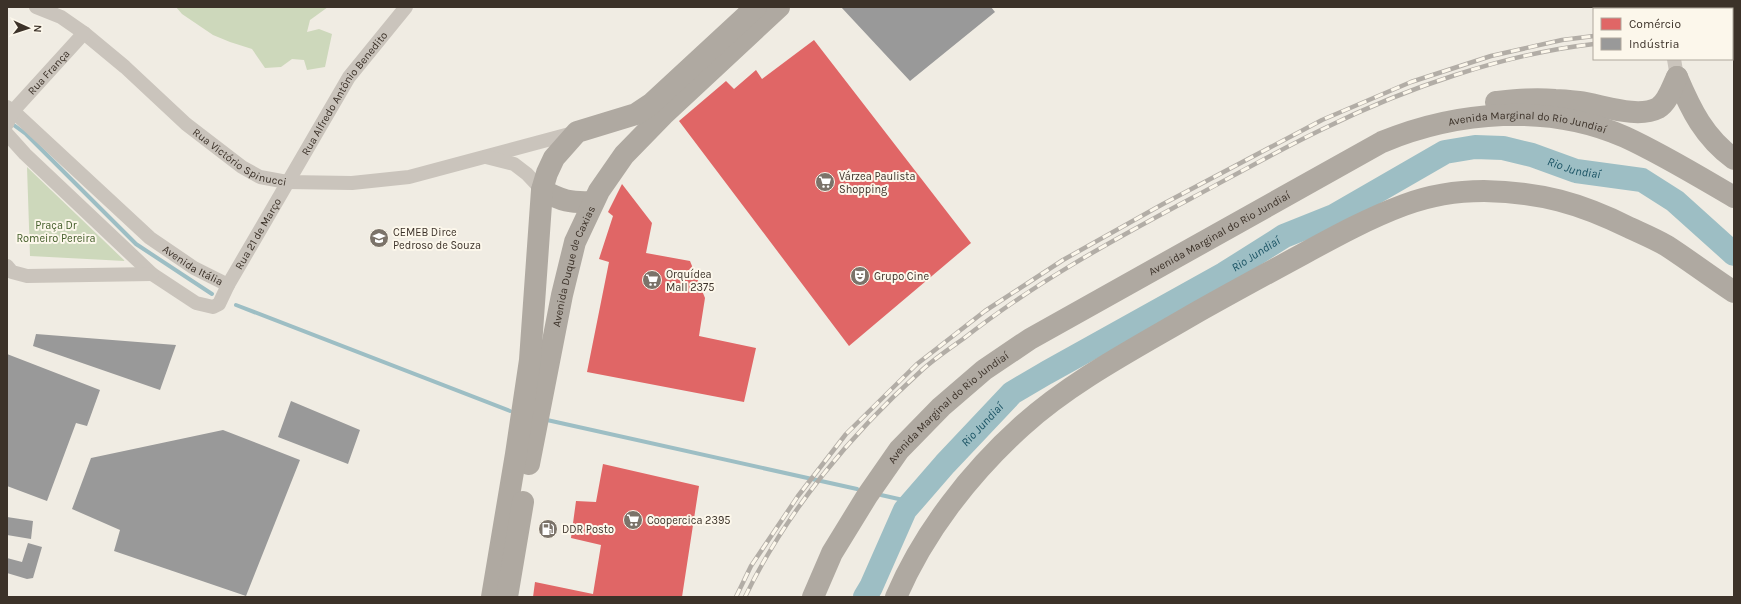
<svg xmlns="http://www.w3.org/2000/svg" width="1741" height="604" font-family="Karla,sans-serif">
	<rect width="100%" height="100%" fill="#f0ece3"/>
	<path fill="#cdd8bb" d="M176,7H328L310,20L307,32L319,29L332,34L325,67L307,70L304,60L292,59L281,67L265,68L252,49L230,42L213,35L182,14Z
		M27,167L125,261L30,256Z"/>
	<path fill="#e06666" d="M814,40L971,243L849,346L679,121L726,81L734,89L756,70L762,79Z
		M622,184L652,223L646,253L690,261L705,298L699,336L756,348L744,402L587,372L609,262L599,259L613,216L608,212Z
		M603,464L699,486L682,597H533L535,582L593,594L601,545L571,538L576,501L596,502Z"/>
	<path fill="#999" d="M841,7H991L995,12L910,81Z
		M36,334L176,345L160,390L33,346Z
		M7,354L100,390L87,426L76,423L47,501L7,486Z
		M291,401L360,430L348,464L278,437Z
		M223,430L300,460L246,596L114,551L120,530L72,509L91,458Z
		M7,517L33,521L31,539L7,535Z
		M28,543L42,547L33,578L27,579L7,573V558L22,562Z"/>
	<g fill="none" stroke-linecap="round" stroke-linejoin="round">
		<path stroke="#9dbec4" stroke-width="4" d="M11,123L26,134L136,244L212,294
			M236,305L510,411
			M547,420L857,489
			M881,495L912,502"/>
		<path stroke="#9dbec4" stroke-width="24" id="s1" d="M865,597L871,587L905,510L945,464L1012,393L1046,373L1224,274L1284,236L1334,216L1445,152L1475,147L1503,148L1532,155L1576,171L1642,180L1675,201L1734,254"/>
		<g stroke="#cac4bc" stroke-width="14">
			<path id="s2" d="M36,7L61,17L84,33L125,67L186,124L242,167L260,177L287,182L352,183L409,177L577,132"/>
			<path d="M1667,7L1668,9"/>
			<path d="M1674,59L1677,77"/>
			<path id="s3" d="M7,107L13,111L150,238L194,268L228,285"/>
			<path id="s4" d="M7,124L13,111L84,33"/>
			<path id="s5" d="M7,134L25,154L152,274L196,303L213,307L219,304L228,285L349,77L406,7"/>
			<path d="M486,157L514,164L527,174L542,190"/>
			<path d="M7,266L12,272L27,276L152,274"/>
		</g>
		<g stroke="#afa9a1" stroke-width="22">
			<path d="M1677,77C1691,110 1704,137 1734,159"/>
			<path d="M1496,102C1516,100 1535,98 1555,100C1563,100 1571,101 1579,102C1602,105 1637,119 1658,108C1668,102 1672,87 1677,77"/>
			<path d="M542,190C562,201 570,203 593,202"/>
			<path id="s6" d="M529,464L562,295L575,242L599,191L624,155L663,115L779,7"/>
			<path d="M492,597L516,454L530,360L542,190L547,173L554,158L577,132L636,114L651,104L756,7"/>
			<path d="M507,597L523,502"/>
			<path id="s7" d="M813,597L832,553L867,496L899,450L941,407L984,370L1030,339L1382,142C1457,111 1548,103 1625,137C1662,154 1698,176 1734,197"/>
			<path d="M896,597C924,532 970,473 1022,426C1072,381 1134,349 1192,315C1229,294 1266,274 1303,254C1336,236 1369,218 1404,205C1428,196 1458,191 1484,191C1540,192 1580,203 1630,228C1643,234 1655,239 1667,246C1690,261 1711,277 1734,292"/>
		</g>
		<defs>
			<path id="rail" d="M1732,18H1734
				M1732,26H1734
				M736,597L751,566L798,496L846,434L917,364L985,311L1063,260L1163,204L1322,120L1411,82L1491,56L1562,40L1594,36
				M745,597C786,512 851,434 921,371C934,359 949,349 963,339C1033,284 1111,241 1190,199C1235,175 1279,150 1325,128C1406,88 1504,54 1594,44"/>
		</defs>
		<use href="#rail" stroke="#b2ada6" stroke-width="4.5"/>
		<use href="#rail" stroke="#fcf7eb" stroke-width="3" stroke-dasharray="9" stroke-linecap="butt"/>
	</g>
	<defs>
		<symbol id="supermarket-disc" viewBox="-11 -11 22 22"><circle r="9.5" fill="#7b736a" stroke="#fcf7eb"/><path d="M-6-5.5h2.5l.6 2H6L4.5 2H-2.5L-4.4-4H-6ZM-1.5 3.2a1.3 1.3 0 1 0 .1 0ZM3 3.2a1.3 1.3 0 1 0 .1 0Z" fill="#fff"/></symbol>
		<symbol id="school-disc" viewBox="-11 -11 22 22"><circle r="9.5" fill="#7b736a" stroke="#fcf7eb"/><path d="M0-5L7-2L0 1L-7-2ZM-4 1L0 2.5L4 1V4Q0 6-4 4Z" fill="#fff"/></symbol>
		<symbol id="theatre-disc" viewBox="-11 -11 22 22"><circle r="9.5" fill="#7b736a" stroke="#fcf7eb"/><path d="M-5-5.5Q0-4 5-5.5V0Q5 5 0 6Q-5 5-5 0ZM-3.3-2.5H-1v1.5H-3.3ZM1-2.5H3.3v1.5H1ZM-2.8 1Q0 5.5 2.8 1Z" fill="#fff"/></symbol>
		<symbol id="fuel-disc" viewBox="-11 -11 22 22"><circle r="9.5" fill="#7b736a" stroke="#fcf7eb"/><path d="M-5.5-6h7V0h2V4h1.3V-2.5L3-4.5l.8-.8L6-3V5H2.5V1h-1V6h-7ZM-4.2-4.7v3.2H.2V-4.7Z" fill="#fff"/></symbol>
	</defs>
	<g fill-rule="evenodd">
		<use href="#supermarket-disc" x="814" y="171" width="22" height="22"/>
		<use href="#school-disc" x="368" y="227" width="22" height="22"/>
		<use href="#theatre-disc" x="849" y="265" width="22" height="22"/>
		<use href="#supermarket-disc" x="641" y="269" width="22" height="22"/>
		<use href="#supermarket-disc" x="622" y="509" width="22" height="22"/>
		<use href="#fuel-disc" x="537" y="518" width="22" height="22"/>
	</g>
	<g text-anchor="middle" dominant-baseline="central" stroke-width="4" stroke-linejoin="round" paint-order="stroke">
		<g font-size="11" fill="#3c3229" stroke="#fcf7eb">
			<text stroke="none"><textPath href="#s4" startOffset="67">Rua França</textPath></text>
			<text stroke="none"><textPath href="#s5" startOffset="524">Rua Alfredo Antônio Benedito</textPath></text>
			<text stroke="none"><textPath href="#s7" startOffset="896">Avenida Marginal do Rio Jundiaí</textPath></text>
			<text stroke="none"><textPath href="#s2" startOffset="256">Rua Victório Spinucci</textPath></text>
			<text stroke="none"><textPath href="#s5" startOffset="359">Rua 21 de Março</textPath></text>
			<text stroke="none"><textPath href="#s7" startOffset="560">Avenida Marginal do Rio Jundiaí</textPath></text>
			<text stroke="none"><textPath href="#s3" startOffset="245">Avenida Itália</textPath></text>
			<text stroke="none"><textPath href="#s6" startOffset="203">Avenida Duque de Caxias</textPath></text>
			<text stroke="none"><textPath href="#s7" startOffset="236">Avenida Marginal do Rio Jundiaí</textPath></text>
		</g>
		<g font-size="11" fill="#3c3229" stroke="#fcf7eb" text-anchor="start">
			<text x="839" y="176">Várzea Paulista<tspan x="839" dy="13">Shopping</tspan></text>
			<text x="393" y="232">CEMEB Dirce<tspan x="393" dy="13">Pedroso de Souza</tspan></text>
			<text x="666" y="274">Orquídea<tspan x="666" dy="13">Mall 2375</tspan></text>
			<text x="874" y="276">Grupo Cine</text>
			<text x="647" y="520">Coopercica 2395</text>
			<text x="562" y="529">DDR Posto</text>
		</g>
		<g font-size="11" fill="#425d29" stroke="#fcf7eb">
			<text x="56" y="225">Praça Dr<tspan x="56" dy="13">Romeiro Pereira</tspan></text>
		</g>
		<g font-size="12" font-style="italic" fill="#195263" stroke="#fcf7eb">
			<text stroke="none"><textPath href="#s1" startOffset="883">Rio Jundiaí</textPath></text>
			<text stroke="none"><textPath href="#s1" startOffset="535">Rio Jundiaí</textPath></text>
			<text stroke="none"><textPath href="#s1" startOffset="211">Rio Jundiaí</textPath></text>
		</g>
	</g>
	<rect width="1741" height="604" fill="none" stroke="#3c3229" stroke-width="16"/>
	<rect x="1593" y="8" width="140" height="52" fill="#fcf7eb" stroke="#afa89d"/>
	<rect x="1601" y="18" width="20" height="12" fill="#e06666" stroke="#afa89d"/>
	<text x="1629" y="28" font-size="12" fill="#3c3229">Comércio</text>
	<rect x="1601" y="38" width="20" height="12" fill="#999999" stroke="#afa89d"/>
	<text x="1629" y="48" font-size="12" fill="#3c3229">Indústria</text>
	<g transform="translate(28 28) rotate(93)" stroke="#fcf7eb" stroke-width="3" paint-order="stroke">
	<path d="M0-3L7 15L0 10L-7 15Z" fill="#3c3229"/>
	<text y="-6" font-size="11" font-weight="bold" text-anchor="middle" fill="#3c3229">N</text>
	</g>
</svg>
